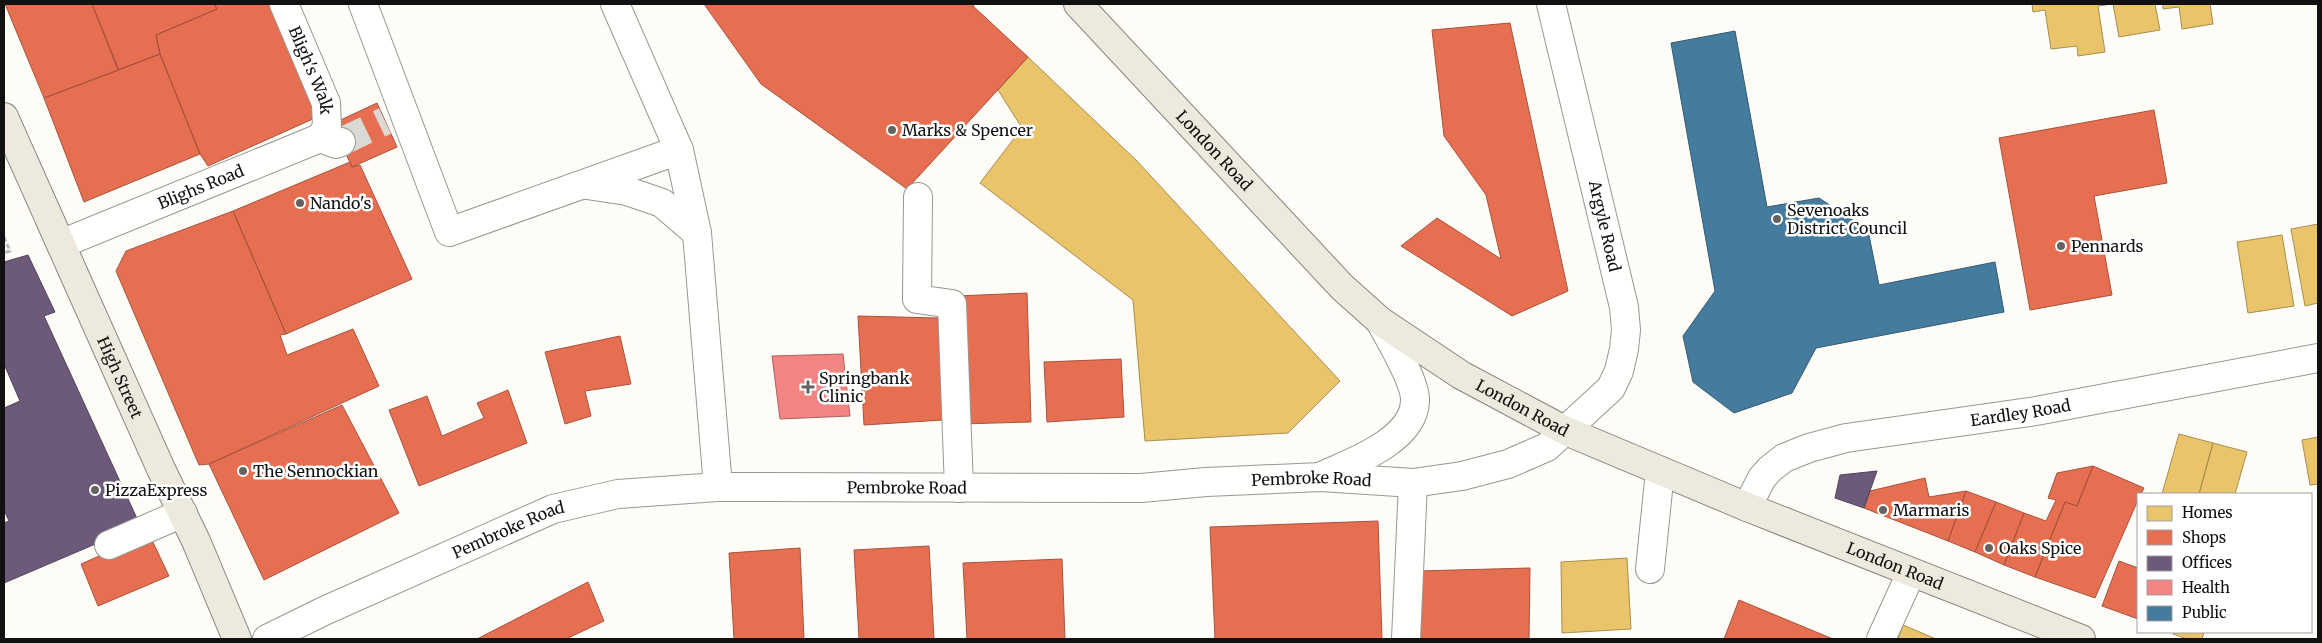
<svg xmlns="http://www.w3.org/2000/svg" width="2322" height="643" font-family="Merriweather,serif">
	<rect width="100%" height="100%" fill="#fdfcf7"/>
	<path fill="#e9c46a" stroke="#a88e4f" d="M2032,4H2112L2098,6L2105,52L2078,56L2077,46L2051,49L2045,10L2033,12Z
		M2113,4H2155L2160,30L2119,37Z
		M2163,4H2210L2213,24L2182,29L2179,7L2163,9Z
		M1028,57L1137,161L1340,381L1288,433L1145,441L1133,300L980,183L1022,128L998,90Z
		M2318,224V303L2305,306L2291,229Z
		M2282,235L2294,306L2248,313L2237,242Z
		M2179,434L2213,443L2199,494H2162Z
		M2318,437V484L2310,485L2302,440Z
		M2213,443L2247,452L2235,494H2199Z
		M1627,558L1631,629L1562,633L1561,562Z
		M1903,625L1936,639H1898Z
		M2174,632H2204L2202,639H2187L2173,634Z"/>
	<path fill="#e76f51" stroke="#a7533e" d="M5,4H92L119,70L44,98Z
		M92,4H214L217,9L156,35L160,54L118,70Z
		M214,4H276L324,114L208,166L200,154L160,54L156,35L217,9Z
		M704,4H975L973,6L1028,57L907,189L761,84Z
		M1510,23L1568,291L1512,316L1401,246L1437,218L1501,259L1486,195L1444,136L1432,30Z
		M160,54L200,154L84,202L44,98Z
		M377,103L397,147L352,167L332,124Z
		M2154,110L2167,183L2094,196L2112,295L2030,310L1999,138Z
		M350,162L352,167L360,165L412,279L286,334L233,211Z
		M233,211L286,334L280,335L287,355L353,329L379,386L209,464L199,465L116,271L126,251Z
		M1027,293L1031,422L960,424L957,296Z
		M858,316L938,318L943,420L864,425Z
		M620,336L631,384L585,391L591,416L565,424L545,352Z
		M1121,359L1124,417L1047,422L1044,362Z
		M508,390L527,443L419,486L389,410L427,396L442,436L484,418L477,403Z
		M342,405L399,513L264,580L209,464Z
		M2093,466L2077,506L2065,502L2035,577L2004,565L2024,513L2046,521L2056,500L2048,498L2057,473Z
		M2093,466L2144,488L2141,494H2138V500L2095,598L2035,577L2065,502L2077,506Z
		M1925,478L1929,497L1966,491L1948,541L1864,508L1870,491Z
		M1966,491L1996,502L1975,552L1948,541Z
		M1996,502L2024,513L2004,565L1975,552Z
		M1378,521L1382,639H1215L1210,527Z
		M149,534L169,576L98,606L81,564Z
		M929,546L934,639H859L854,550Z
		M800,548L804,639H734L729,553Z
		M1062,559L1065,639H967L963,563Z
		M2119,561L2138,568V619L2102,606Z
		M1530,568L1529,639H1418V571Z
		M588,582L604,621L566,639H477Z
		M1739,600L1833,639H1724Z"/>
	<path fill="#6d597a" stroke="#51435a" d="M28,255L55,312L44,316L140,525L4,583V523L9,521L4,510V408L20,401L4,364V262Z
		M1877,471L1864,508L1835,498L1840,475Z"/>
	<path fill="#f28482" stroke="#ae6260" d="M843,354L850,416L780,419L772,356Z"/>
	<path fill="#457b9d" stroke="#355b73" d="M1735,31L1767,207L1819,198L1868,230L1879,285L1995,262L2004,312L1816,348L1792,393L1734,413L1693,382L1683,336L1715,291L1671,43Z"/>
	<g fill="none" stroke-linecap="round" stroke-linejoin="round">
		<path stroke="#dad9d4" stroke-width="28" stroke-dasharray="28 14" stroke-linecap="butt" d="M341,142L385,121"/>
		<defs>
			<g id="minor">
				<path id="s1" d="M284,4L326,103L327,127L320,138"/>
				<path d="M363,4L449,232L679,150"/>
				<path d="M615,4L679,150L697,233L718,487"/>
				<path d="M587,185L627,191L662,203L697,233"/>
				<path d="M918,197L917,299L952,304L959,488"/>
				<path id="s2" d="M61,244L320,138L336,144L341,142"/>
				<path d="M1324,475C1353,462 1414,440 1415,401C1416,382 1390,340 1380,321"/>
				<path id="s3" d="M1747,507L1762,478L1770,469L1784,458L1809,448L1846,438L2036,411L2318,358"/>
				<path d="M109,545L183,513"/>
				<path d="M1650,569L1660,471"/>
				<path id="s4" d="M267,639L324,611L553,509L618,494L718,487L1141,488L1206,482L1321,477L1413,483L1462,476L1508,464L1547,447L1611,388L1619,371L1624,349L1626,330L1624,307L1551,4"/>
				<path d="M1406,639L1413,483"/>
				<path d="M1881,639L1911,573"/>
			</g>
			<g id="major">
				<path id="s5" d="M1078,4L1342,287L1380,321L1461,375L1566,431L1747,507L2081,639"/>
				<path id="s6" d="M4,117L161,469L196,541L237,639"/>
			</g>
		</defs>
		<use href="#minor" stroke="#979795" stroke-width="30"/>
		<use href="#major" stroke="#858482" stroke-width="30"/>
		<path stroke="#b9b9b8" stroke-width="3" stroke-dasharray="5 2.5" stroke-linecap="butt" d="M4,237L10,251L4,253"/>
		<use href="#minor" stroke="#fffffe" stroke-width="28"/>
		<use href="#major" stroke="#ede9dc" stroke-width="28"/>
	</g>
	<g fill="#646362" stroke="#fff" stroke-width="2">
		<circle cx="892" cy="130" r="5"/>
		<circle cx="300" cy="203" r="5"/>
		<circle cx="1777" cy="219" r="5"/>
		<circle cx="2061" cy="246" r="5"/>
		<path d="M805.5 379.5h5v5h5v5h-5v5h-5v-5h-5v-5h5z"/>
		<circle cx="243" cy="471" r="5"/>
		<circle cx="95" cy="490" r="5"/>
		<circle cx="1883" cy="510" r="5"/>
		<circle cx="1989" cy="548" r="5"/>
	</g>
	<g text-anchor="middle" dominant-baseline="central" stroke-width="5" stroke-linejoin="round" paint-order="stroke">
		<g font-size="16" fill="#111" stroke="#fff">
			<text stroke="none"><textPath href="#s1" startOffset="72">Bligh's Walk</textPath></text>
			<text stroke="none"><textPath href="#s5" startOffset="200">London Road</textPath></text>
			<text stroke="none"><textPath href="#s2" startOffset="151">Blighs Road</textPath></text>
			<text transform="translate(1605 226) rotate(77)">Argyle Road</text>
			<text stroke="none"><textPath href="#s6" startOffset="285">High Street</textPath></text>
			<text stroke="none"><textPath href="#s5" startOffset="605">London Road</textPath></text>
			<text stroke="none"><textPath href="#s3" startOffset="304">Eardley Road</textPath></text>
			<text stroke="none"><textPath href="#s4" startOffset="1075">Pembroke Road</textPath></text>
			<text stroke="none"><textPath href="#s4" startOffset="670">Pembroke Road</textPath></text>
			<text stroke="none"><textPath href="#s4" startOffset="265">Pembroke Road</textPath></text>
			<text stroke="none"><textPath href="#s5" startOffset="1010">London Road</textPath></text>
		</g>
		<g font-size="16" fill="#111" stroke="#fff" text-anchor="start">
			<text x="902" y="130">Marks &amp; Spencer</text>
			<text x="310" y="203">Nando's</text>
			<text x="1787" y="210">Sevenoaks<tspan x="1787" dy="18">District Council</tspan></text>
			<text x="2071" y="246">Pennards</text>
			<text x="819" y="378">Springbank<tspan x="819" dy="18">Clinic</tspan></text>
			<text x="253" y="471">The Sennockian</text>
			<text x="105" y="490">PizzaExpress</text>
			<text x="1893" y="510">Marmaris</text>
			<text x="1999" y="548">Oaks Spice</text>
		</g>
	</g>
	<rect width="2322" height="643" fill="none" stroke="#111111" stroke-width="10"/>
	<rect x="2137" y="493" width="175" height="140" fill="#ffffff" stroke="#a0a0a0"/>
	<rect x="2147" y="506" width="25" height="15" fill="#e9c46a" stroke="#a0a0a0"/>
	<text x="2182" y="518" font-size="15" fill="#111111">Homes</text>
	<rect x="2147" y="530" width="25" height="15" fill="#e76f51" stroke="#a0a0a0"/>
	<text x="2182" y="543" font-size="15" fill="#111111">Shops</text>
	<rect x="2147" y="556" width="25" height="15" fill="#6d597a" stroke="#a0a0a0"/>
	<text x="2182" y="568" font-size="15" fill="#111111">Offices</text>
	<rect x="2147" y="580" width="25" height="15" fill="#f28482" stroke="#a0a0a0"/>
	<text x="2182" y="593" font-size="15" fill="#111111">Health</text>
	<rect x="2147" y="606" width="25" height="15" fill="#457b9d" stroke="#a0a0a0"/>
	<text x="2182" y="618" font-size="15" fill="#111111">Public</text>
</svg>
